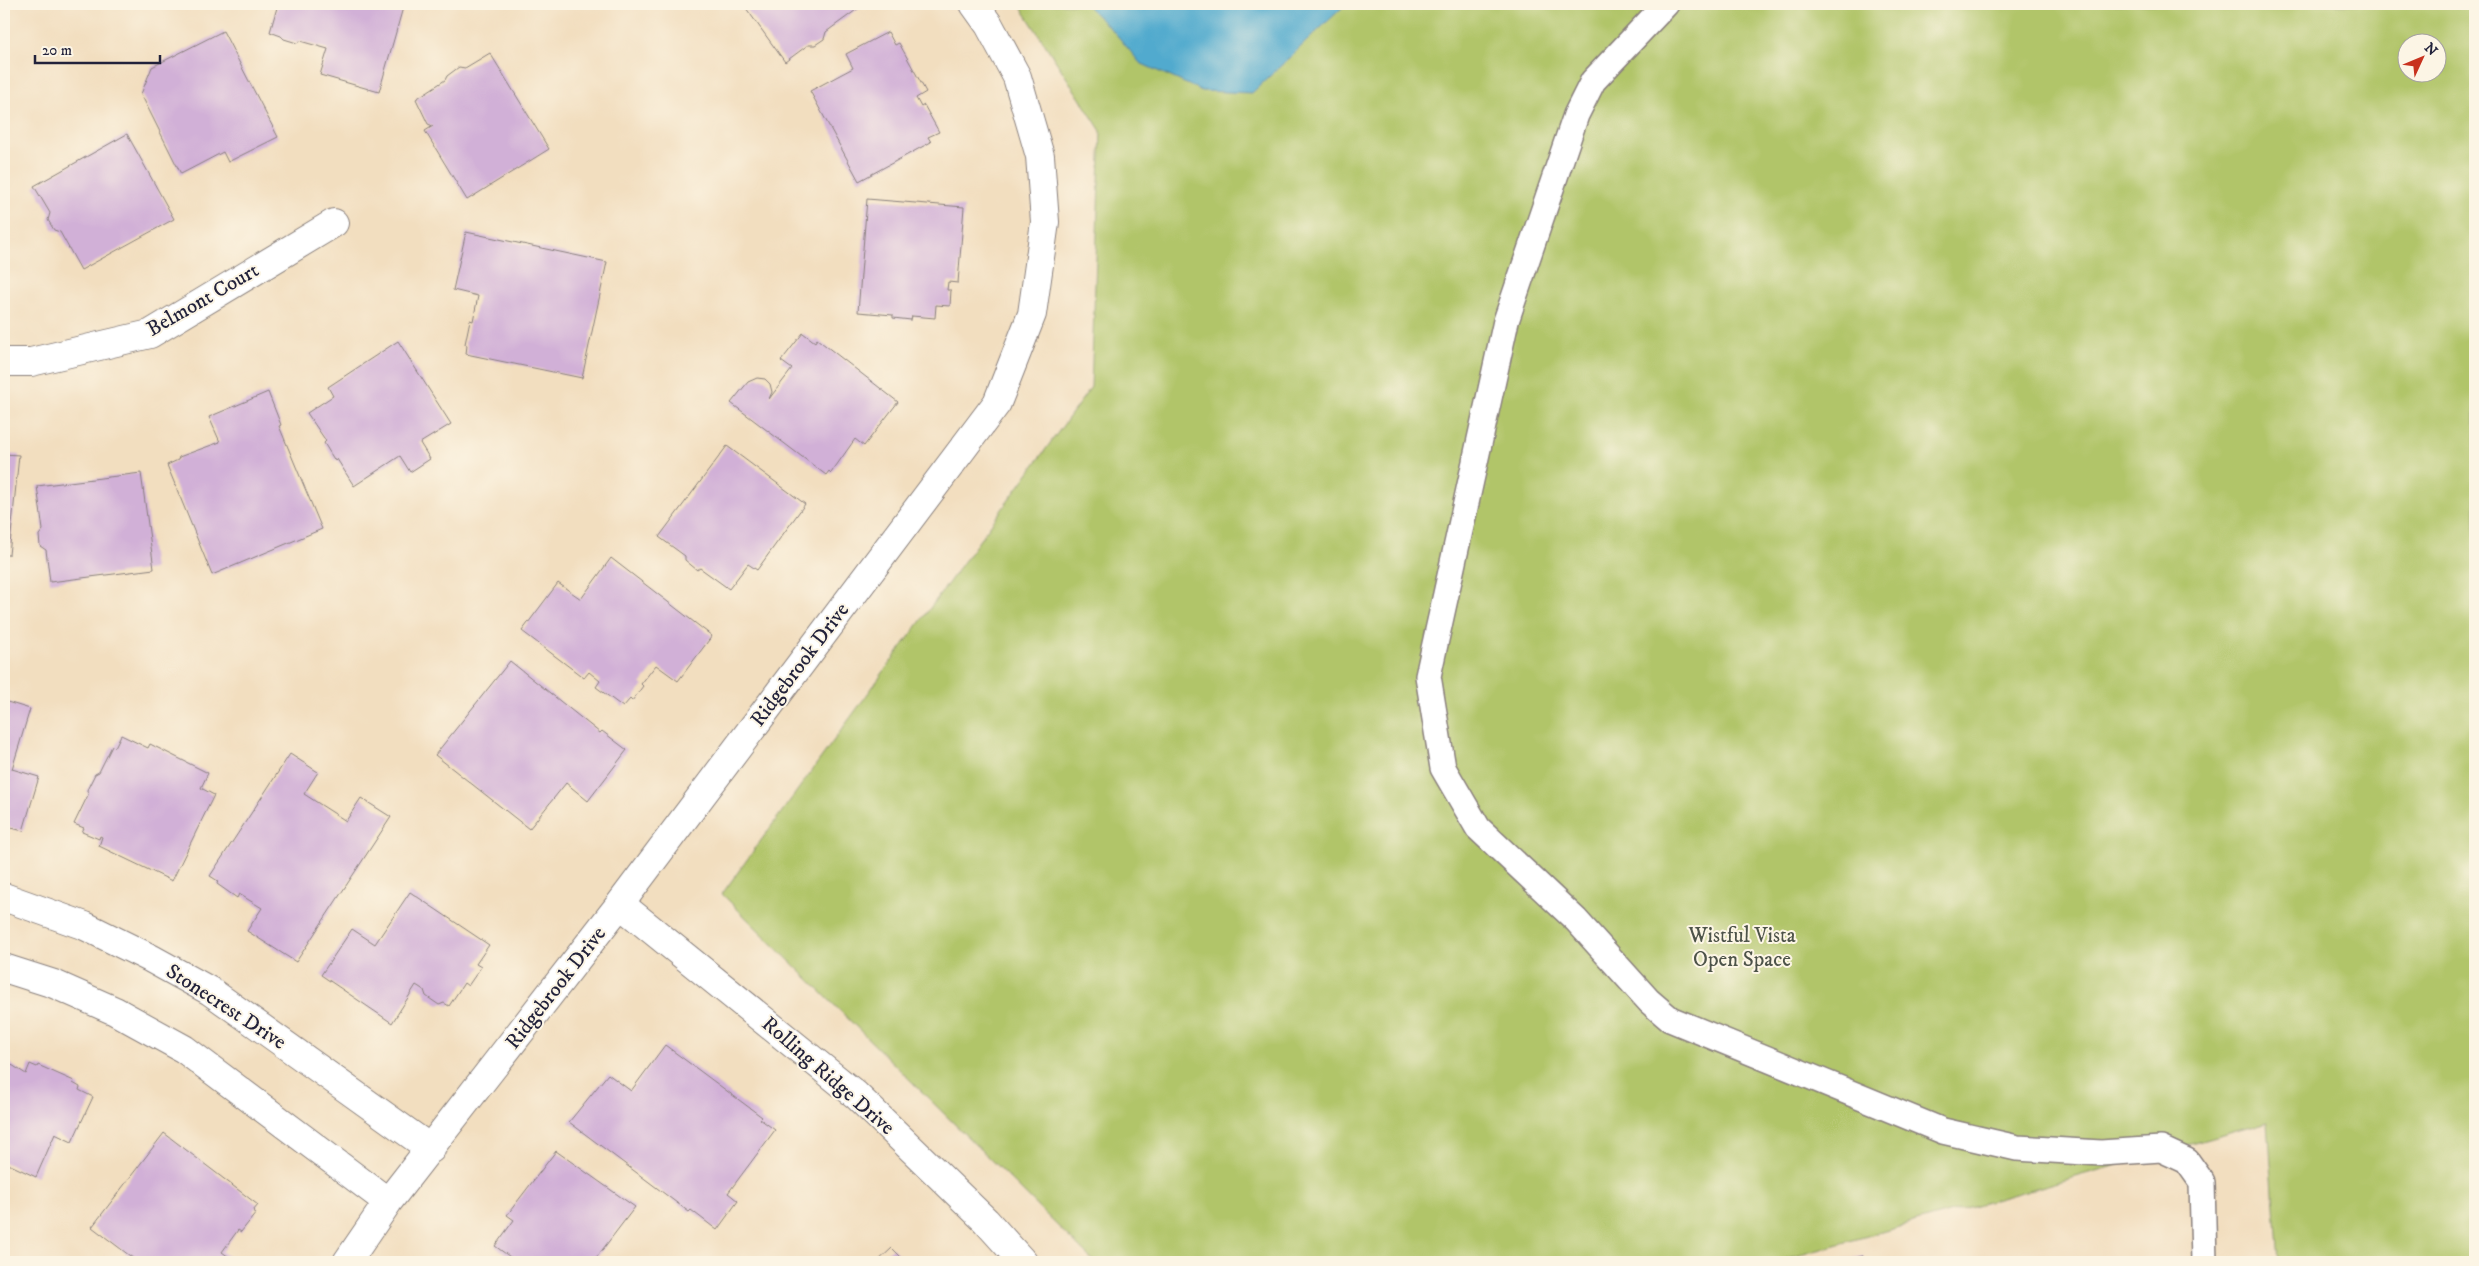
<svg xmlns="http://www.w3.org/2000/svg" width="2479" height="1266" font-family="'IM FELL DW Pica',serif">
	<rect width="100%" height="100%" fill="#fcf5e5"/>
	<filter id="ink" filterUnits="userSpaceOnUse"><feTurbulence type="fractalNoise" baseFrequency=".02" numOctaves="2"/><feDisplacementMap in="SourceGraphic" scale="10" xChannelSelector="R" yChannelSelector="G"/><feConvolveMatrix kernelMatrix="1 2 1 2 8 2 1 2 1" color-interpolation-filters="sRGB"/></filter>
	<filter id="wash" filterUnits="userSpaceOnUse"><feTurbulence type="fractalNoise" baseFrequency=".0096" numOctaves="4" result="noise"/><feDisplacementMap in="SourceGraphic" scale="20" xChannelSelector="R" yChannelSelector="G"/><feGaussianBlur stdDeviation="1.12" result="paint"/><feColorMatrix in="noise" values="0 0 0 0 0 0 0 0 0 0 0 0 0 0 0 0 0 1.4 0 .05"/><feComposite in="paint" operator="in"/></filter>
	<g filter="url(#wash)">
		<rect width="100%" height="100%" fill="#f2debf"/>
		<path fill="#b1c569" stroke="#6a7452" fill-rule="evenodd" d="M1019,4H2475V1262H2278L2268,1122L1776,1262H1094L722,894L1091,387L1101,131ZM2406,42H2436V72H2406Z"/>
		<path fill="#51aace" stroke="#3a6684" d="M1085,4H1346L1252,93L1202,91L1140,63L1116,34Z"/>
		<g id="blocks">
			<path fill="#d1b0d7" d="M278,4H404L379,92L320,75L328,49L300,41L297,43L284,39L281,36L270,32Z
				M743,4H862L863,5L826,32L824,39L815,45H808L785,62Z
				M223,31L278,137L228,162L223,152L181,174L141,94L152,67Z
				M888,32L895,45L899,43L926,92L916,98L921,107L924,105L939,132L928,137L931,142L859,181L810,91L853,68L846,54Z
				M490,53L549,149L467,200L425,131L433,126L428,124L416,99L445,80L447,76L459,67L465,68Z
				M127,134L174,219L81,270L60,232L54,230L48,220L50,213L34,186Z
				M4,191H8L5,211H4Z
				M867,199L964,207L958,283L948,282L947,290H951L950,306L936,305L935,318L912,316L911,320L893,318V315L858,312Z
				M466,232L607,262L582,378L466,354L467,345L465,344L470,320L473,321L478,296L453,290Z
				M803,333L815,342L817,339L898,402L864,446L855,439L831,473L829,471L826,475L731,403L748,382L757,378L765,379L770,384L772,392L769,399L792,369L781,361Z
				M398,341L451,424L420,443L430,459L410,472L400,456L354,486L337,459L335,461L324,443L326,441L307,413L333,396L328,387Z
				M268,392L281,425L279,426L322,529L212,575L167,465L178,460L179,457L220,442L209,417Z
				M727,446L805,504L757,570L748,564L729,589L700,568L697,570L685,560V556L659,537Z
				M4,454L19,455L9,555H4Z
				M141,473L154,569L50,582L46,550L40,546L39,535L43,530L37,486Z
				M611,558L712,636L678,681L656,665L641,684L643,686L632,701L630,699L623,707L596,687L600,681L589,672L584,678L522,631L558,583L581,599Z
				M510,661L600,733L602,731L627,750L588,801L566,783L529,829L435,755Z
				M4,701L30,709L12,769L39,777L23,831L4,826Z
				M121,735L148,748L150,744L208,773L201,788L214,795L172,881L99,846L102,837L100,836L99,839L82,832L84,828L74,824L88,795L87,790L95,774L99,772L112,746L115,747Z
				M290,754L318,772L304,794L346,821L361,798L391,817L296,962L247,931L262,908L239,894L237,898L217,884L218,881L210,876Z
				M410,892L489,945L476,964L481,967L468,986L464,983L449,1006L444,1003L439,1005L426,996L424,990L416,985L392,1023L321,975L352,929L375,944Z
				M665,1045L762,1117L760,1119L775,1130L728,1193L738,1201L717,1230L691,1210L689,1212L569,1122L608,1074L631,1091Z
				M4,1060L26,1074L30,1064L37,1067L38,1065L74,1081L73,1083L80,1087L79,1090L93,1097L72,1142L55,1134L36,1177L4,1162Z
				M164,1133L258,1205L253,1211L256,1213L241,1232L238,1230L222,1252L236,1262H138L92,1227Z
				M556,1151L635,1207L593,1262H517L495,1246L514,1220L507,1215Z
				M892,1248L906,1262H877Z
				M1863,1256L1864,1262H1840V1261Z"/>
		</g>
	</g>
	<g filter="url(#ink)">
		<use href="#blocks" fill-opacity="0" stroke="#8a807d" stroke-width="1"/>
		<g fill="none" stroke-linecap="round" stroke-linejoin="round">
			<defs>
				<path id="service" d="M1666,4L1593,81L1576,115L1506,321L1428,676L1443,768L1478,828L1576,920L1649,1001L1670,1019L1943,1131L2017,1148L2101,1153L2161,1149L2187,1161L2202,1182L2204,1262"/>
				<path id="minor" d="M4,362H31L150,334L334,223
					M4,897L85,926L150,958L210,991L431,1149
					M620,904L856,1095L986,1221L1023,1262
					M4,968L54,984L115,1011L184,1049L388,1202
					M347,1262L388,1202L620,904L997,403L1032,314L1045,222L1040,156L1017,77L989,25L974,4"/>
			</defs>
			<use href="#service" stroke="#8a807d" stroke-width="28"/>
			<use href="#minor" stroke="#8a807d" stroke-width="30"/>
			<use href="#service" stroke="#fff" stroke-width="25"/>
			<use href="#minor" stroke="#fff" stroke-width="28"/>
		</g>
	</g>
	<g text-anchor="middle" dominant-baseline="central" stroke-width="4" stroke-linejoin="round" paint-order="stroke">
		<g font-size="21" fill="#22223b" stroke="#fcf5e5">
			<text transform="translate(203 300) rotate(-30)">Belmont Court</text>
			<text transform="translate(800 665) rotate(-53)">Ridgebrook Drive</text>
			<text transform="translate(556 988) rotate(-52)">Ridgebrook Drive</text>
			<text transform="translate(226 1007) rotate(33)">Stonecrest Drive</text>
			<text transform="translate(828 1076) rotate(41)">Rolling Ridge Drive</text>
		</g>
		<g font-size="21" fill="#4d5349" stroke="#fcf5e5">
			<text x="1742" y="936">Wistful Vista<tspan x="1742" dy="24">Open Space</tspan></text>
		</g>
	</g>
	<rect width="2479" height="1266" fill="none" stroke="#fcf5e5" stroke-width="20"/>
	<g transform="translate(2422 58) rotate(46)"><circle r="24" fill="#fcf5e5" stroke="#a5a1a1"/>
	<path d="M0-4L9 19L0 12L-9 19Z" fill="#c8321e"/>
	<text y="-8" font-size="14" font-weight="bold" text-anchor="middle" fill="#22223b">N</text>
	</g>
	<path d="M35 55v8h125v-8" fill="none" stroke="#22223b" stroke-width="2.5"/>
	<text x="42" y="55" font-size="15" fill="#22223b" stroke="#fcf5e5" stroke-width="4" paint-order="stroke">20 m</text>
</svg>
